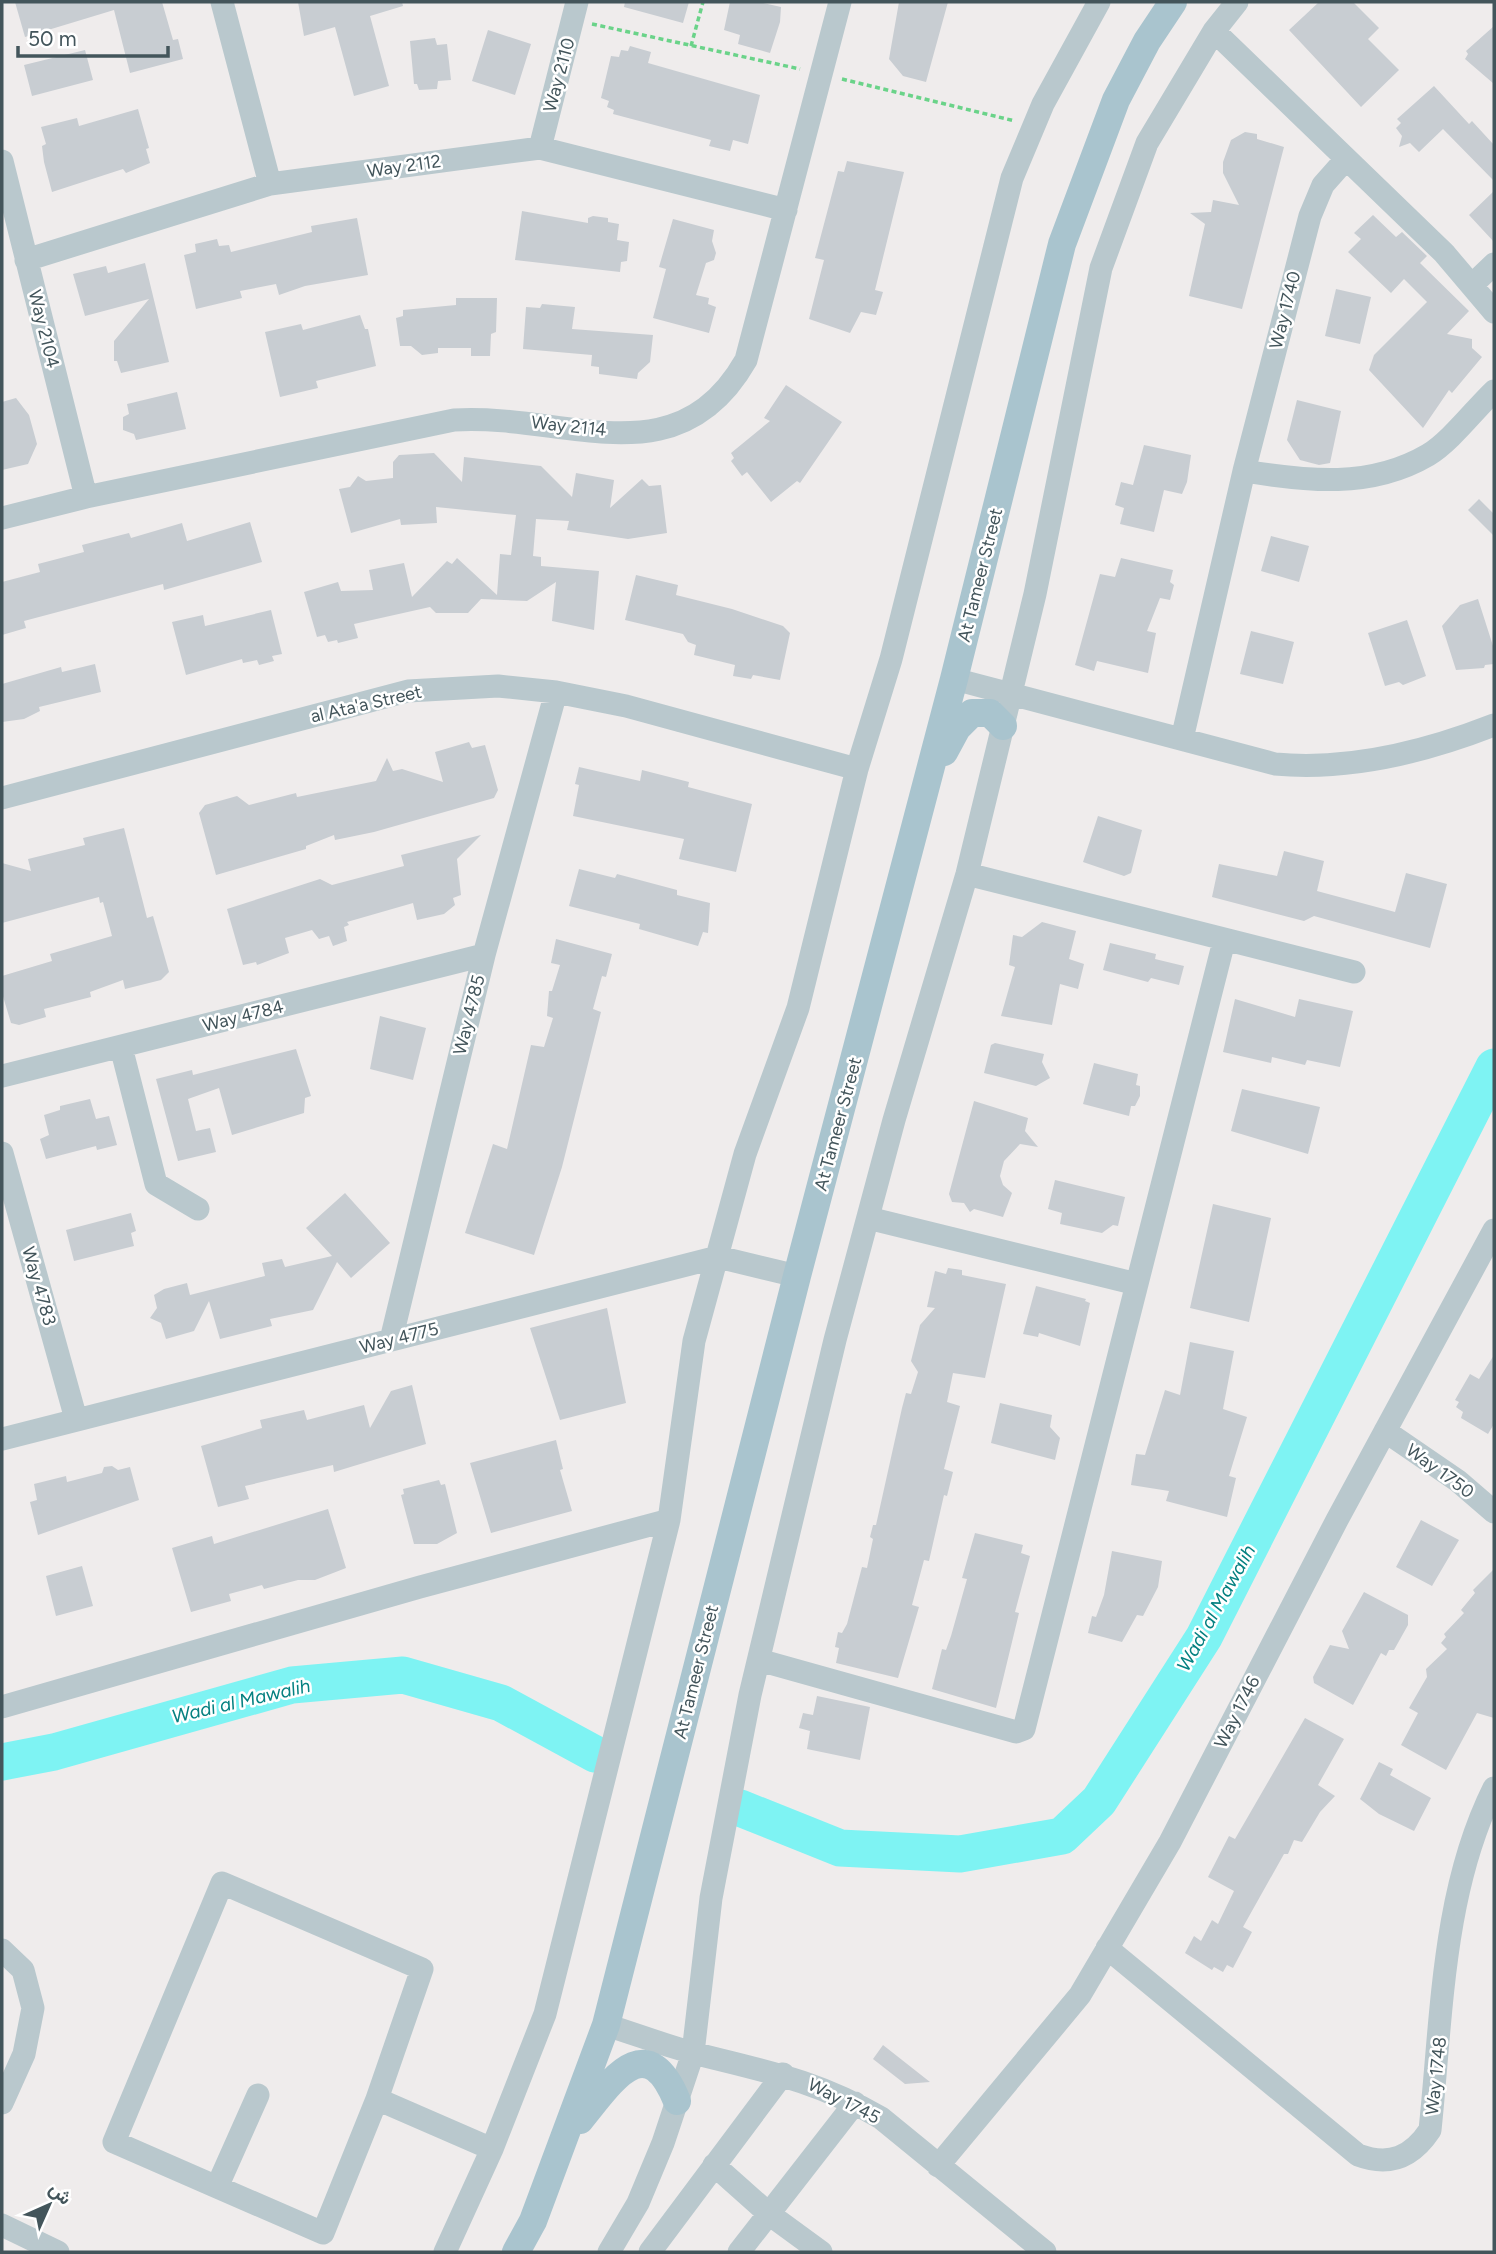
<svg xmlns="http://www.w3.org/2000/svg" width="1496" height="2254" font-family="Figtree,Vazirmatn,sans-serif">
	<rect width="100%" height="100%" fill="#efecec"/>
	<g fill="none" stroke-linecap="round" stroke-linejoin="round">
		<path stroke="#7ef3f3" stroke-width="37" d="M2,1762L54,1752L292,1685L403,1675L501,1703L595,1754
			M740,1808L840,1848L960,1854L1062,1836L1099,1801L1204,1637L1494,1067"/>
	</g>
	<path fill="#c8cdd2" d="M15,2H162L173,40L178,39L183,59L130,73L114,10L25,37Z
		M298,2H402L403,6L370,16L389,86L354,96L335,27L304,36Z
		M625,2H689L683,23L624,7Z
		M730,2H758L781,7L780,22L770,53L738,44L740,35L724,30Z
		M899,2H948L926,82L903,76L889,59Z
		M1319,2H1353L1379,28L1368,39L1399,70L1361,107L1289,30Z
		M1494,26V84L1465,59L1468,54L1466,51Z
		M488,30L531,44L515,95L472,81Z
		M435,38L437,45L447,44L451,80L438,81L437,89L419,90L417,84H414L410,41Z
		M630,46L651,52L648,63L760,95L748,144L733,140L730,151L709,146L711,140L613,114L614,110L607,107L609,101L601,98L611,56L619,57L621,50L628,51Z
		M85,50L93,80L32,96L24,65Z
		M1434,86L1469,124L1472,121L1494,145V181L1443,129L1419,152L1410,143L1399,147L1402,136L1396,128L1401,123L1397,119Z
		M138,109L149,148L146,149L150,163L126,173L123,169L52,192L44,162L42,146L46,144L41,127L77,118L79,126Z
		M1245,132L1257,134V139L1284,147L1242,309L1189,296L1205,224L1190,213L1211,212L1213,200L1239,205L1223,173V162L1231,140Z
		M847,161L904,172L875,290L883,292L876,315L861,312L850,333L809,319L824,260L815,258L838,171L844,172Z
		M1494,191V242L1469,215Z
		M522,211L588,223V218L593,216L608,218V222L619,224L617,240L629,242L627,261L621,262L620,272L515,260Z
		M1373,215L1396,237L1402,232L1427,256L1420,263L1469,311L1447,334L1472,339V348L1482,357L1452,393L1449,390L1423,428L1369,370L1374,355L1427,302L1404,279L1391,293L1348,252L1361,239L1354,233Z
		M357,218L368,275L305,286L279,295L276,284L240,291L242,298L196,309L184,255L196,252L195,244L217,239L219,246L229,245L231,252L312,232L311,226Z
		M673,219L714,230L712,241L716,253L714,260L706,263L696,295L709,298L708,304L716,307L709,333L653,318L666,269L659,267Z
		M145,263L169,362L121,373L117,361H114V341L149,299L85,316L73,274L106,266L108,273Z
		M1336,289L1371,297L1360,344L1325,336Z
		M456,298H497L496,332L491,334L490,356H471V348H438V353L422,355L411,346H400L396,318L403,316V310L456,305Z
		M542,304L575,307L572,329L653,335L650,362L638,373L637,379L599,374V367L591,366L592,355L523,349L526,307L540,308Z
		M360,315L365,329H368L376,366L316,381L318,388L280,397L265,332L301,324L303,330Z
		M786,385L842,422L800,483L797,481L771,502L747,472L742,476L731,461L734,458L731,453L770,421L764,418Z
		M177,392L186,429L136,440L134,434L123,430V417L129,414L127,404Z
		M16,398L29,415L37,444L28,464L2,470V402Z
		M1297,400L1341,411L1330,463L1319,465L1300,460L1287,440Z
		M1144,445L1191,455L1187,482L1182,494L1164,490L1154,532L1120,524L1124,508L1115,505L1121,482L1133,485Z
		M434,453L462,482L464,457L541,466L572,497L576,473L614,480L610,508L642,479L649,486L661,485L667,533L628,539L567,530L569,521L536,519L533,556L541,557V566L599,571L594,630L552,621L556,582L527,601L481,599L468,613H436L430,607L354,624L358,638L338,643L337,640L328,642L325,635L317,637L304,592L338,582L341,591L373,590L369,570L404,563L412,597L447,561L452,564L457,558L497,595L500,554L511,555L516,515L436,507L437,523L401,525L400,519L351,533L339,489L350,487L358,476L366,481L393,478V462L399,455Z
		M1479,499L1494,514V536L1468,510Z
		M250,522L262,562L164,590L163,584L24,621L26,628L2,635V582L40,572L38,564L84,552L82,545L129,533L131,538L182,523L187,541Z
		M1271,536L1309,546L1299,582L1261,571Z
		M1121,558L1173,570L1170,582L1174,585L1170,600L1160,598L1147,631L1156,633L1148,673L1097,661L1094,671L1075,665L1100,574L1115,577Z
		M636,575L678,585L676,595L732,609L783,626L790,633L780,680L753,675L751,679L733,676L735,665L694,655L696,645L688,642L683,634L625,620Z
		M1478,599L1494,649V664L1485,665L1484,668L1456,670L1442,626L1460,605Z
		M271,610L282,654L272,656L274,661L259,665L257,660L243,663L242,659L186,675L172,622L203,615L205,626Z
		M1407,620L1426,676L1403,685L1399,682L1385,686L1368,633Z
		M1251,631L1294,642L1283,684L1240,674Z
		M95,664L101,692L39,707L40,711L24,719L2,722V684L61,667L62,672Z
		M469,742L472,748L485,745L498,790L494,798L374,832L335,840L334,835L306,846V849L216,875L199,813L205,805L237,796L249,805L296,793L297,797L376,781L387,758L393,771L402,769L443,782L435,752Z
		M579,767L640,781L642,770L689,782L688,787L752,804L736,872L679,859L684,839L573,816L579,785L575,784Z
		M1098,816L1142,830L1131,873L1124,876L1083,862Z
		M124,828L147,918L153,916L169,972L161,980L125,989L123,980L90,992L91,997L44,1009L46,1017L19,1025L11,1023L2,993V976L52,961L50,954L112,936L103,902L100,903L99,897L2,923V863L31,871L28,859L85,845L83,838Z
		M481,835L457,859L461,895L453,898L455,905L444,914L417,920L413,903L347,922L349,925L344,927L347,941L333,946L329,936L319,939L312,930L285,938L289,953L257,965L256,962L243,965L227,909L320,879L332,885L404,866L401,855Z
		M1284,851L1324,861L1317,891L1395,912L1406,873L1447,884L1430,948L1314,916L1304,921L1212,897L1219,864L1277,876Z
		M579,869L615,878L617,874L677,890V895L710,903L708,933L703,932L698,946L639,929L640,924L569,906Z
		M1042,922L1076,931L1069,959L1084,964L1078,989L1060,984L1052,1025L1001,1016L1015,967L1009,965L1013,935L1022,937Z
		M556,939L612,954L606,977L602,976L593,1009L601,1012L562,1167L534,1255L465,1233L493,1144L507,1149L531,1045L544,1047L553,1018L547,1016L549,991H552L560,965L551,963Z
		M1110,943L1156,954L1155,959L1184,966L1179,985L1151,978L1148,982L1103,970Z
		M1235,999L1295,1017L1299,999L1353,1011L1340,1067L1307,1060L1305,1065L1272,1057L1271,1063L1223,1052Z
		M380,1016L426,1028L413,1080L370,1069Z
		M995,1043L1044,1054L1042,1062L1050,1078L1036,1086L984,1073L991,1045Z
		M296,1049L311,1096L305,1098L304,1113L232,1135L219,1088L188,1099L196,1131L210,1128L216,1152L178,1161L156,1079L192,1070L193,1075Z
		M1094,1063L1138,1074L1136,1085L1140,1086V1096L1135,1106H1131L1129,1116L1083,1104Z
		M1242,1089L1320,1107L1308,1154L1231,1131Z
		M90,1099L96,1119L109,1116L117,1145L97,1150L96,1146L46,1159L40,1139L49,1135L44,1115L60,1110V1106Z
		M974,1101L1028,1118L1025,1131L1038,1147L1020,1144L1004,1161L1000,1176L1003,1185L1012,1193L1003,1217L974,1209L970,1212L964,1203L952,1202L949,1194Z
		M1055,1180L1125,1197L1118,1226L1113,1225L1102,1233L1060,1224L1062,1213L1048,1209Z
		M345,1193L390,1243L351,1278L337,1262L313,1310L270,1319L272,1326L220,1339L209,1301L194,1331L166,1339L161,1323L150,1318L157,1308L154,1295L164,1289L187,1283L190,1295L265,1276L262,1263L282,1259L285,1267L332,1256L306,1228Z
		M1213,1204L1271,1218L1249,1322L1190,1308Z
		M131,1213L136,1231L131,1233L134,1246L74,1261L66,1230Z
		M948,1268L962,1270V1275L1006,1284L985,1378L953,1373L947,1402L960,1406L944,1469L953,1472L947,1496L944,1495L929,1561L924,1560L912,1605L919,1607L898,1678L836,1663L839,1648L835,1647L838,1632L842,1633L847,1624L862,1567L867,1568L873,1539L870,1537L873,1525H876L902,1408L906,1393L911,1394L918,1372L911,1361L920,1325L935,1308L927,1307L935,1271L946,1274Z
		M1036,1286L1086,1299L1085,1301L1090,1303L1080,1346L1039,1333L1038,1337L1023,1334Z
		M607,1308L626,1403L560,1420L530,1328Z
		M1190,1342L1234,1351L1223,1409L1247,1417L1229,1476L1236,1478L1227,1517L1166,1501L1169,1491L1131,1485L1136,1454L1145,1455L1165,1390L1180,1395Z
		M1494,1355V1424L1488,1434L1461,1418L1463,1412L1456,1407L1459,1402L1455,1400L1470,1374L1479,1379Z
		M412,1385L426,1444L334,1472L333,1465L245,1486L249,1499L218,1507L201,1446L262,1428L260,1420L304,1410L307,1420L364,1405L370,1428L391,1391Z
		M1000,1403L1052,1415L1050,1427L1060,1438L1055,1460L991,1443Z
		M556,1440L563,1469L560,1470L572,1511L491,1533L470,1463Z
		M112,1466L118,1470L130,1467L139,1500L38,1535L30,1502L37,1500L34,1484L66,1476L67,1482L102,1473L104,1467Z
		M439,1480L441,1485L445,1484L457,1533L437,1544H414L401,1495L404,1494L403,1489Z
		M328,1509L346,1568L315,1580H298L264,1589L262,1585L229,1594L231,1601L191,1612L172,1548L212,1536L214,1544Z
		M1421,1520L1459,1540L1432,1586L1396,1567Z
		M975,1533L1023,1545L1021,1553L1030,1556L1015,1612L1019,1613L996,1708L932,1689L942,1649L946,1650L951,1636L967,1579L962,1578Z
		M1112,1551L1162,1561L1158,1587L1143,1616L1137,1615L1122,1642L1088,1633L1092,1616L1096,1617L1104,1595Z
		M82,1566L93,1606L56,1616L46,1576Z
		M1494,1569V1718L1477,1713L1446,1770L1401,1745L1418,1713L1409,1708L1427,1677L1426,1669L1447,1649L1441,1643L1446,1637L1444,1634L1464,1613L1461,1610L1475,1593L1473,1590Z
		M1364,1592L1408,1615V1625L1394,1650H1389L1386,1656L1381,1653L1353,1705L1314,1683L1313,1677L1330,1645L1349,1649L1342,1631Z
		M817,1696L870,1707L860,1760L807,1749L810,1731L799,1728L803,1713L813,1715Z
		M1305,1718L1344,1739L1318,1785L1335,1796L1320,1812L1302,1842L1294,1840L1288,1854H1284L1243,1927L1252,1932L1233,1968L1227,1965L1223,1972L1214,1967L1212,1970L1185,1953L1194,1936L1201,1941L1212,1920L1218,1924L1234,1891L1208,1877L1229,1836L1235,1839Z
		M1379,1762L1393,1769L1390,1775L1431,1798L1414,1831L1379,1814L1360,1799Z
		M883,2045L930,2082L905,2084L873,2059Z"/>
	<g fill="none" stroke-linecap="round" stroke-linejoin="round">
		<path stroke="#6ad389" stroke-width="3.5" stroke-dasharray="5 3.5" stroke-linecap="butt" d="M592,24L800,69
			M691,46L703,2
			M842,79L1015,121"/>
		<path stroke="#b9c8cd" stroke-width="23" d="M222,2L270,184
			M1214,31L1444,253L1494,312
			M540,148L577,2
			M2,161L86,497
			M26,260L270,184L540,148L786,210
			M1472,285L1494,264
			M1244,471C1307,481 1370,489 1428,455C1450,442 1475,409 1494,391
			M2,518L86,497L454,420C566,413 677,481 746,360L840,2
			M954,679L1275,764C1349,771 1425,752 1494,725
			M1182,739L1244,471L1310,216L1323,185L1346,159
			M2,798L408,691L498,686L556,692L626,706L857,769
			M967,874L1354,972
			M121,1047L156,1184L198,1209
			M2,1076L484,955
			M2,1153L76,1419
			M868,1218L1137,1284
			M391,1340L484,955L556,692
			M1385,1431L1458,1481L1494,1512
			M2,1439L718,1257L797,1276
			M759,1660L1016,1732L1024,1729L1224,941
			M2,1707L420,1587L669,1520
			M1107,1948L1358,2155C1390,2167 1412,2157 1430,2130C1442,2016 1442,1892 1494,1788
			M2,1950L23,1970L33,2008L24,2054L2,2103
			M606,2025C635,2034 664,2045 693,2053C764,2071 816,2080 881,2118L1045,2252
			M258,2095L217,2187L114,2142L222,1883L422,1969L377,2099L492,2149
			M714,2165L769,2214L821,2252
			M938,2166L1080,1995L1170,1842L1337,1520L1494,1230
			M217,2187L323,2233L377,2099
			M2,2225L58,2252
			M445,2252L492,2149L545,2014L669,1520L694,1341L745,1154L798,1008L857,769L891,659L1012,178L1043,104L1099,2
			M609,2252L638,2203L663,2143L693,2053L711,1898L750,1695L835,1340L894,1120L967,874L1035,594L1101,268L1147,143L1214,31L1237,2
			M650,2252L783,2074
			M739,2252L855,2103"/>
		<path stroke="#a9c4ce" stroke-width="28" d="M944,752L957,728L972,713H990L1003,726
			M580,2120C609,2085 646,2024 677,2101
			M516,2252L533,2221L606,2025L797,1276L954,679L1062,244L1116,100L1147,41L1173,2"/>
	</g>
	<g text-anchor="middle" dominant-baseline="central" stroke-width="5" stroke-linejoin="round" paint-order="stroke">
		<g font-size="18" fill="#43555b" stroke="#fff">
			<text transform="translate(559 75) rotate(-75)">Way 2110</text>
			<text transform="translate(404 166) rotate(-8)">Way 2112</text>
			<text transform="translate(1285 310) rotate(-76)">Way 1740</text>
			<text transform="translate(44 329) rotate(76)">Way 2104</text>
			<text transform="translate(569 426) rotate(6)">Way 2114</text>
			<text transform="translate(980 575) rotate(-76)">At Tameer Street</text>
			<text transform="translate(366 704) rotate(-13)">al Ata'a Street</text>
			<text transform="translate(469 1015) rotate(-76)">Way 4785</text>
			<text transform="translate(243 1016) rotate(-14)">Way 4784</text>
			<text transform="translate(838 1124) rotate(-75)">At Tameer Street</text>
			<text transform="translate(39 1286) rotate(74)">Way 4783</text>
			<text transform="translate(399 1338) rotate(-14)">Way 4775</text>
			<text transform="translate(1440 1471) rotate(36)">Way 1750</text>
			<text transform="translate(696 1672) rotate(-76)">At Tameer Street</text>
			<text transform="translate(1237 1712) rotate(-63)">Way 1746</text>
			<text transform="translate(1436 2076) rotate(-84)">Way 1748</text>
			<text transform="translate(844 2101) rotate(27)">Way 1745</text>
		</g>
		<g font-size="19" font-style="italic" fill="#058181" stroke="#fff">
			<text transform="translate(1216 1608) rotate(-61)">Wadi al Mawalih</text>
			<text transform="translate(241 1701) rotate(-13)">Wadi al Mawalih</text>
		</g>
	</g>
	<rect width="1496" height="2254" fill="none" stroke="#43555b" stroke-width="7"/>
	<g transform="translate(49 2205) rotate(45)" stroke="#ffffff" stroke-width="5" paint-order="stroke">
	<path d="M0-5L12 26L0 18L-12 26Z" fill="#43555b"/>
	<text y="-10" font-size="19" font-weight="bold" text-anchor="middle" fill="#43555b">ش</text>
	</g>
	<path d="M18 46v10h150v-10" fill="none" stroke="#43555b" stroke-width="3.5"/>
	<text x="28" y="46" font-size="21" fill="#43555b" stroke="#ffffff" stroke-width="5" paint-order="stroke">50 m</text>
</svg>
